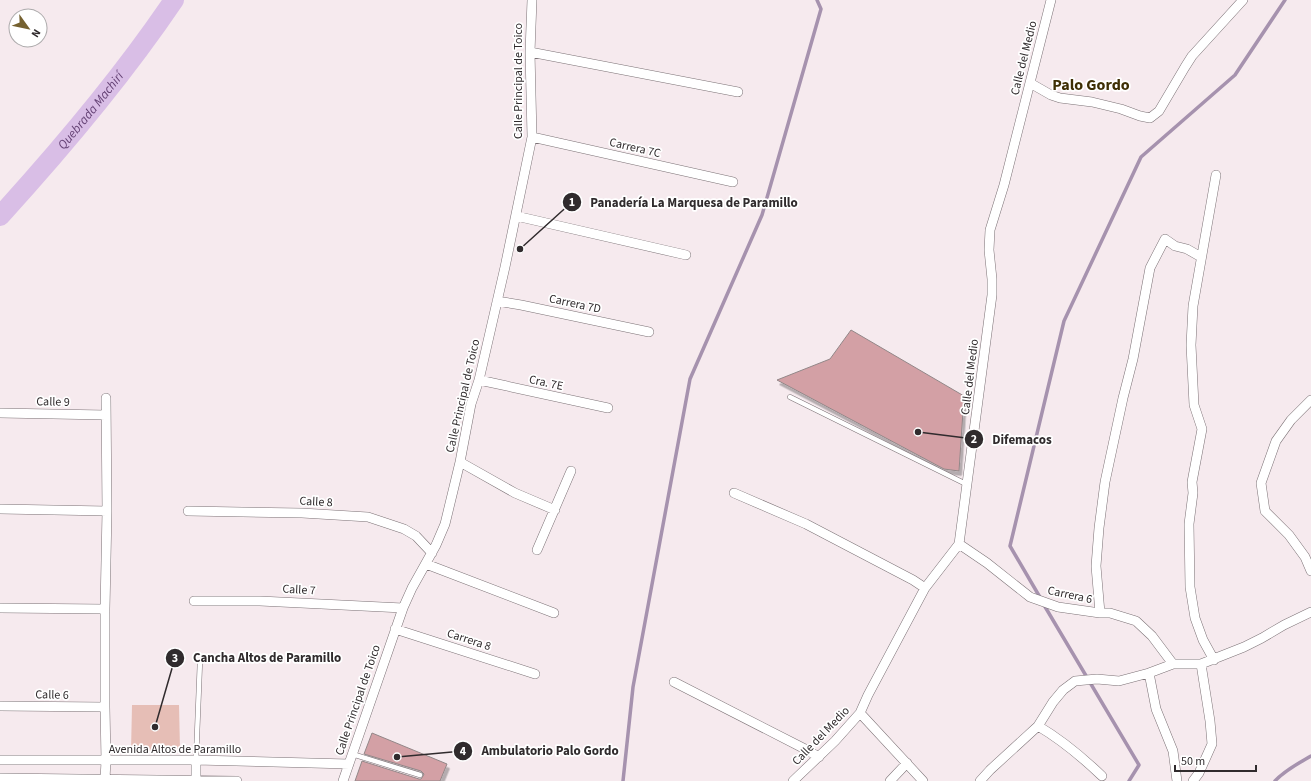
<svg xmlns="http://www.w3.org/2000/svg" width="1311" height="781" font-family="'Source Sans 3',sans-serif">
	<defs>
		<filter id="shadow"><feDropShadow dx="2.5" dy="4.5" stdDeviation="0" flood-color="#0004"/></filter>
	</defs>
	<rect width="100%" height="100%" fill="#f6eaee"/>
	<path fill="#e6beb6" d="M132,705H179L180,749L131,752Z"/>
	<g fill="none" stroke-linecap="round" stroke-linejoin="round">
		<path stroke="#a692ae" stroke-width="3.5" d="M1041,599L1010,546L1064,321L1141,157L1235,75L1285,0
			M1044,605L1139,765L1129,781
			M623,781L633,687L690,379L762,215L821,9L817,0
			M1275,781C1285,770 1299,763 1311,756"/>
		<path stroke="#d9bee6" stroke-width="20" id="s1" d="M0,216C62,148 122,77 174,0"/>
	</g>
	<path fill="#d3a0a5" stroke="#928788" filter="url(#shadow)" d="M851,330L964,396L959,471L944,469L777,380L830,359Z
		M372,733L447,764L440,781H355L362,761L419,779H421L423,776L424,774L421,771L364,754Z"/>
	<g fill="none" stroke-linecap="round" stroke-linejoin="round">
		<defs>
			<path id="lane" d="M790,397L968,485
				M352,754L420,775
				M196,760L200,661"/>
			<path id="street" d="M530,52L738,92
				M1030,83L1051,95L1060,98L1092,102L1121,109L1140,116L1150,118L1159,111L1185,67L1192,56L1243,0
				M532,137L733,182
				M516,216L686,255
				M497,301L521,305L649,332
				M479,380L608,408
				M1311,400L1291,420L1276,441L1261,483L1265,511L1289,535L1305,557L1311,571
				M0,413L106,415
				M460,462L515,493L555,510
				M734,493L806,524L913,580L925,588
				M0,509L107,511
				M188,511L302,513L368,517L404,529L416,536L432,553
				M959,544L987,563L1030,597L1058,607L1100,613H1110L1136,621L1152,636L1173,664
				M537,550L571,471
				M426,564L554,613
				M194,601H260L403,608
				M0,608L105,609
				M1100,613L1096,566L1099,528L1105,482L1123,398L1133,359L1150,268L1165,239L1175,246L1187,249L1201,257
				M395,629L535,674
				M1214,660L1203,640L1195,618L1190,587L1189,524L1193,493L1192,482L1202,429L1194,405L1191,345L1193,306L1216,175
				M1149,673L1156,709L1173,751L1177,781
				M674,682L805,749L819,757
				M0,706L105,707
				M860,713L923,781
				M1038,726C1062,740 1082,757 1102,776
				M0,760H196L349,764
				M0,778L237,781
				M105,779L106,761L105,707V609L107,511L106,398
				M196,781V760
				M343,781L403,608L412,588L436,545L445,524L460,462L471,404L479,380L505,267L532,137L530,52L532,0
				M793,781L835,741L860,713L868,695L925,588L959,544L992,295V279L989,250L990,230L1004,185L1051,0
				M890,781L907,763
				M980,781L990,770L1038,726L1053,702L1063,690L1075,681L1097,679L1119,681L1149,673L1173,664H1201L1244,647L1262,638L1284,625L1311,612
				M1193,781L1199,773L1212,744L1210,721L1201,664"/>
		</defs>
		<use href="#lane" stroke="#7c7276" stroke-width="5.5"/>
		<use href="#street" stroke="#7c7276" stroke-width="10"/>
		<use href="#lane" stroke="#fff" stroke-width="4.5"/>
		<use href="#street" stroke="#fff" stroke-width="9"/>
	</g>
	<g text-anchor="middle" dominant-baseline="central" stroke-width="3.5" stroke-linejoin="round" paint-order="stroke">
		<g font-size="12" fill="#302b2d" stroke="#fff">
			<text transform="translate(1024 58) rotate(-76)">Calle del Medio</text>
			<text transform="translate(518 81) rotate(-90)">Calle Principal de Toico</text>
			<text transform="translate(635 148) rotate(13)">Carrera 7C</text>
			<text transform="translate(575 304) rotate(12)">Carrera 7D</text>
			<text transform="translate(970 377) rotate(-83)">Calle del Medio</text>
			<text transform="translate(546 383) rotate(12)">Cra. 7E</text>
			<text transform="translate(463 396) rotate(-77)">Calle Principal de Toico</text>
			<text transform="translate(53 402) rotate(1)">Calle 9</text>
			<text transform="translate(316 502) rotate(3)">Calle 8</text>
			<text transform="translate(299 590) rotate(3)">Calle 7</text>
			<text transform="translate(1070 595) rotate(12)">Carrera 6</text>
			<text transform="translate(469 640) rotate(18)">Carrera 8</text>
			<text transform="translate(52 695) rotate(1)">Calle 6</text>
			<text transform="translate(358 700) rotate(-71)">Calle Principal de Toico</text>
			<text transform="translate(821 736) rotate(-46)">Calle del Medio</text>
			<text x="175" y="749">Avenida Altos de Paramillo</text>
		</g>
		<g font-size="13" font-style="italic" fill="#654275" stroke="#fff">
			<text stroke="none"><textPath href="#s1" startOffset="139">Quebrada Machirí</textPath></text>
		</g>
		<g font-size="16" font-weight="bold" fill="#3e2f05" stroke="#fff">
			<text x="1091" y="85">Palo Gordo</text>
		</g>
	</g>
	<path fill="none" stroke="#302b2d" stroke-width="1.5" d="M520 249L572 202M918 432L974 439M155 727L175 658M397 757L463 751"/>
	<g fill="#302b2d" stroke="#fff" stroke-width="1.5">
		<circle cx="520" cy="249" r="4"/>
		<circle cx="918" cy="432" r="4"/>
		<circle cx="155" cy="727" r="4"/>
		<circle cx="397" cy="757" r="4"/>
		<circle cx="572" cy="202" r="10"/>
		<circle cx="974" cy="439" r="10"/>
		<circle cx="175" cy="658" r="10"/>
		<circle cx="463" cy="751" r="10"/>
	</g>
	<g font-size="12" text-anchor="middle" font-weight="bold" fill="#fff">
		<text x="572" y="206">1</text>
		<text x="974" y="443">2</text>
		<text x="175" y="662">3</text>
		<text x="463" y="755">4</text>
	</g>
	<g font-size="13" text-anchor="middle" font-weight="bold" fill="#302b2d" stroke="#fff" stroke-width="3.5" stroke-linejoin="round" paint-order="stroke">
		<text x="694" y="207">Panadería La Marquesa de Paramillo</text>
		<text x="1022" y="444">Difemacos</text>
		<text x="267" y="662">Cancha Altos de Paramillo</text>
		<text x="550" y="755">Ambulatorio Palo Gordo</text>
	</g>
	<g transform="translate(28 28) rotate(123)"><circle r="19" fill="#ffffff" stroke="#acaaab"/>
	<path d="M0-3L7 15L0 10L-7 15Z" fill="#756130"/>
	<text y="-6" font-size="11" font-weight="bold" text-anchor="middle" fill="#302b2d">N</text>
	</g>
	<path d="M1175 765v6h81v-6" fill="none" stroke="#302b2d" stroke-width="2"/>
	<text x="1181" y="765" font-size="12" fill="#302b2d" stroke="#ffffff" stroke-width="3" paint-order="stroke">50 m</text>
</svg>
